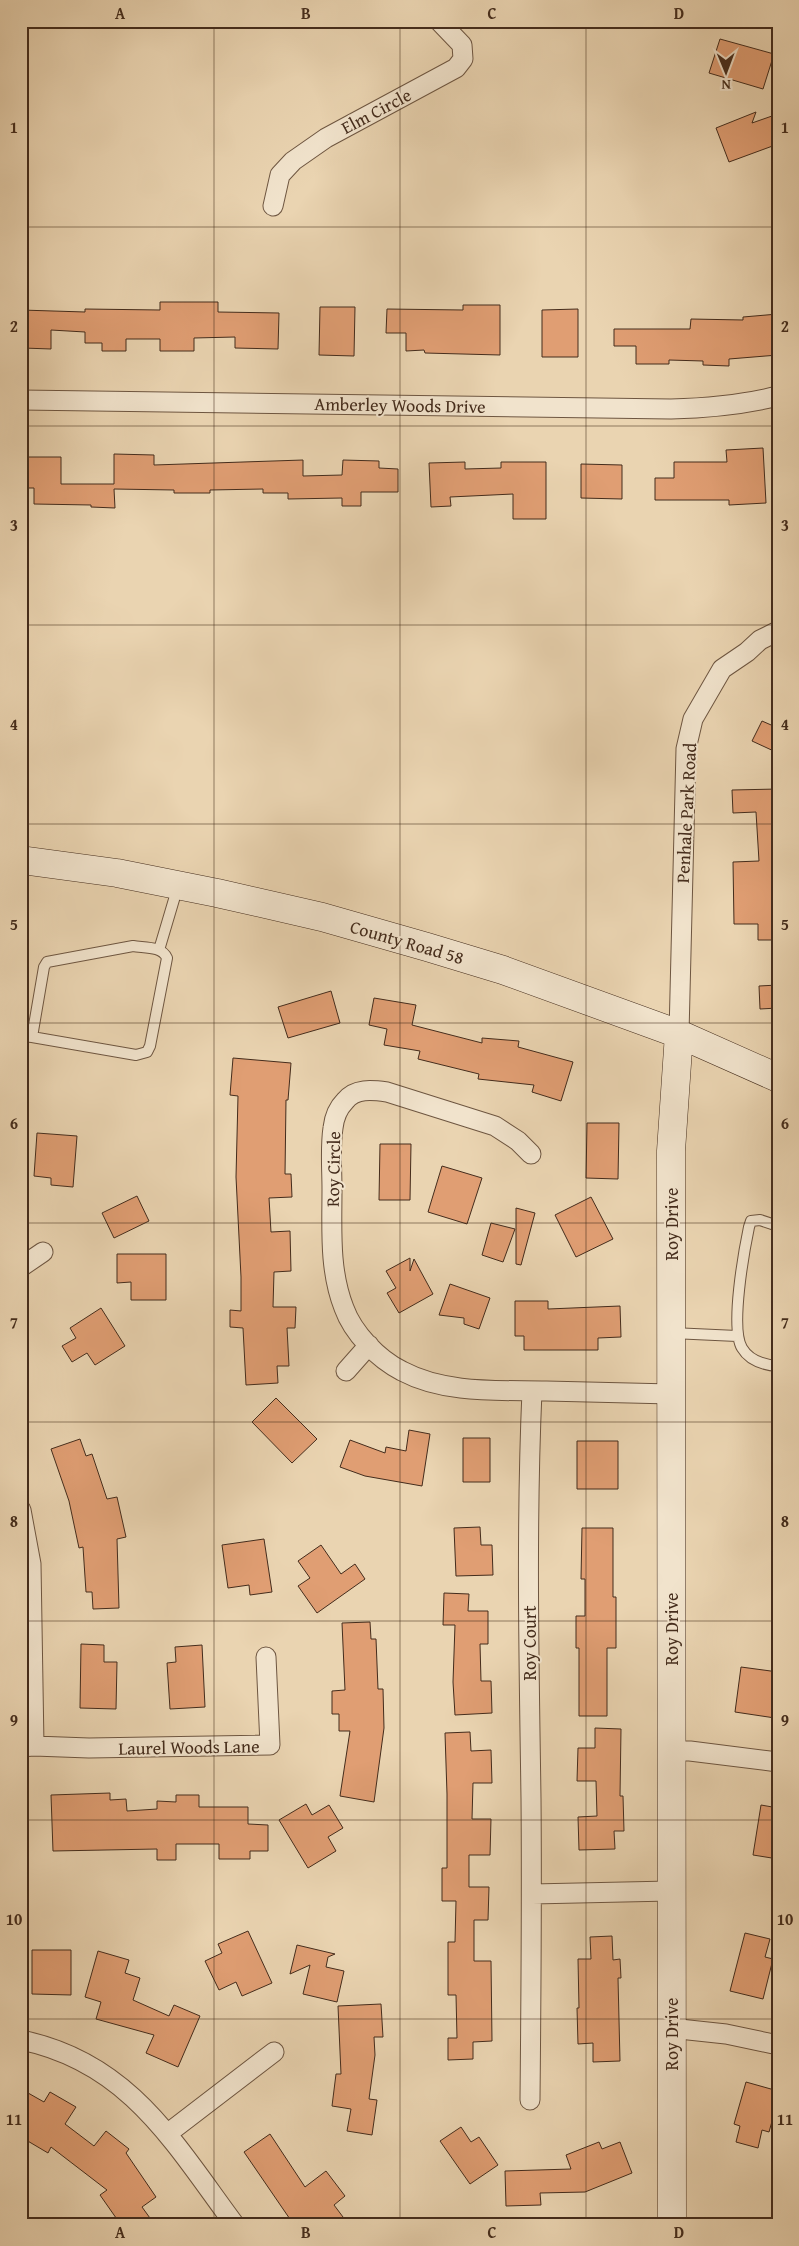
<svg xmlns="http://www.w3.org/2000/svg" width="799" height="2246" font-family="'Gentium Book Plus',serif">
	<rect width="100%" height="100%" fill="#ead4b1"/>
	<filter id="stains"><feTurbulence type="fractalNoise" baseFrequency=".004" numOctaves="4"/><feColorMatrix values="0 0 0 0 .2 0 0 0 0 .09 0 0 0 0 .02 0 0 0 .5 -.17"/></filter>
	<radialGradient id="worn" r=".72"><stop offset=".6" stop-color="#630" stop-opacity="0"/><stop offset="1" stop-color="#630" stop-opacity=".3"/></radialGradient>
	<path fill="#e09e73" stroke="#442c1c" d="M720,39L774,54L763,89L709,73Z
		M756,112L752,123L772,116L778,131V144L729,162L716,128Z
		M160,302H218V312L279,313L278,349L235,348V337L194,338V351H160V339H126V351H102V343H85V332L51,330V349L23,348L21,346V310L85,312V309L160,310Z
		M463,305H500V355L425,353L424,350L406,351V333H386L387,309L463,310Z
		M320,307H355L354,356L319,355Z
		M578,309V357H542V310Z
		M778,314V355L729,359V366L703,365V361L669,360V364H636V346H614V329H690L691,319L743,320V317Z
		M763,448L766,503L729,505V500H655V478H674V462H727L726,450Z
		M114,454L154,455V465L303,460V476L342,475L343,460L379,461V468L398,469V492H361V506H342V498L288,499V493H263V489L210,490V493H174V490L114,489L115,508L91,507V505L34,504V488H25V457H61V484H114Z
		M465,462V469L501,468V462H546V519H513V494L450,497L451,506L431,507L429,463Z
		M581,464L622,465V499L581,498Z
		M762,721L778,728V753L752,741Z
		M778,789V940H758V924H734L733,862L759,861L756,812L733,813L732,790Z
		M778,985V1008L760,1009L759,986Z
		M331,991L340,1023L288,1038L278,1007Z
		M374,998L416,1005L412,1025L482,1043V1038L519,1041L518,1047L573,1062L561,1101L532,1092L534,1085L478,1079L479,1074L418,1059L420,1051L384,1045L387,1029L369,1025Z
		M233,1058L291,1063L288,1100H286L285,1174H291L292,1197L269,1198L271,1232L290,1231L291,1271L274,1272L273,1307H296L295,1328H287L289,1366H277L278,1383L246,1385L243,1328L230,1327V1310L241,1311V1277L236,1177L238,1096L230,1095Z
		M587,1123H619L618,1179L586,1178Z
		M37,1133L77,1136L73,1187L51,1185V1178L34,1176Z
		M380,1144H411L410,1200H379Z
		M442,1166L482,1178L467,1224L428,1212Z
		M137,1196L149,1221L114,1238L102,1213Z
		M591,1197L613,1239L576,1257L555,1215Z
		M516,1208L535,1213L521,1265L516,1264Z
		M491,1223L515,1229L503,1262L482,1255Z
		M117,1254H166V1300H131V1282L117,1283Z
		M410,1258V1271L414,1259L433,1294L399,1313L387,1293L396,1288L386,1271Z
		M450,1284L490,1298L479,1329L464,1324V1318L439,1315Z
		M515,1301H548V1309L620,1306L621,1337L598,1338V1350H524V1336H515Z
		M101,1308L125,1346L95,1365L87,1353L72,1362L62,1346L76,1338L70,1328Z
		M276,1398L317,1439L292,1463L252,1422Z
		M409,1430L430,1434L422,1486L365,1476L340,1467L350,1440L385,1453L386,1447L406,1451Z
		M463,1438H490V1482H463Z
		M80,1439L86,1456L92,1454L107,1499L117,1497L126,1537L117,1539L119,1608L93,1609L92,1592H86L83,1547L79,1548L69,1501L51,1449Z
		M577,1441H618V1489H577Z
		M480,1527L481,1545H492L493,1575L456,1576L454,1528Z
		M582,1528H613V1597H616V1648H607V1716H579V1648H576V1616H585V1579H581Z
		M264,1539L272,1592L250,1595L249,1585L228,1588L222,1545Z
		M321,1545L341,1574L355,1564L365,1579L317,1613L298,1586L310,1578L298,1561Z
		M444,1593L469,1594L468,1611H488V1644H480L481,1681H491L492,1713L455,1715L453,1682L455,1625H443Z
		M370,1622L371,1639H376L378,1689H383L384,1728L374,1802L340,1796L350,1731H339V1714H332V1691L345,1690L342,1623Z
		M81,1644L104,1645V1662H117L116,1709L80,1708Z
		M202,1645L205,1707L170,1709L167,1663L176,1662L175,1647Z
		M741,1667L778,1672V1697L775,1718L735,1712Z
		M595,1728L621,1729L620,1796H623L624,1831H614L615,1849L579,1850L578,1817L597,1816L596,1781H577L578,1748H595Z
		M470,1732L471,1751L491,1750L492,1783H473L472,1819H491L490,1855H469V1887H489L488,1920H474V1961H491L492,2041L473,2042V2059L448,2060V2038H457L456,1995H448V1942H455L456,1901H442V1868H447V1794L445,1733Z
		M110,1793V1800L126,1799L127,1811L157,1809V1801L176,1802V1795H199V1807H248V1824L268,1825V1851H250V1859H219V1844H176V1860H157V1849L53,1851L51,1795Z
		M306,1804L312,1815L329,1805L343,1828L328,1837L336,1851L308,1868L279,1820Z
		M761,1805L778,1808V1859L753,1855Z
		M248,1931L272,1983L242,1996L236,1982L219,1990L205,1961L222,1953L218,1944Z
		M745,1933L770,1939L765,1957L773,1959L763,1999L730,1991Z
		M612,1936L613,1960L620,1959L621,1978H618L620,2061L593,2062V2043L578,2044L577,2008H579L578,1959H591L590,1937Z
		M297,1945L335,1954L328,1957L326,1967L344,1971L337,2002L303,1994L310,1965L290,1974Z
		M32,1950H71V1995L32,1994Z
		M98,1951L129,1960L125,1973L140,1978L133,2000L169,2016L174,2005L200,2016L178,2067L146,2053L154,2035L96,2019L101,2002L85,1997Z
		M381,2004L383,2037H374L375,2055L369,2099L377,2100L372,2135L347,2131L351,2109L332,2106L336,2074H341L338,2006Z
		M746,2082L778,2091V2100L769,2132L762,2130L758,2148L736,2142L740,2126L734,2124Z
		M21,2089L44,2102L50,2092L76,2107L65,2124L94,2146L106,2131L129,2149L126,2153L156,2197L142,2207L155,2225H121L100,2195L107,2190L51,2147L48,2153L21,2137Z
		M461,2127L471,2142L479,2137L498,2165L470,2184L440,2141Z
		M270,2134L305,2187L326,2171L345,2196L334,2205L349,2225H294L244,2152Z
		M599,2142L602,2149L620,2142L632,2173L585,2192L540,2193L541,2205L506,2206L505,2171L571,2169L566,2155Z"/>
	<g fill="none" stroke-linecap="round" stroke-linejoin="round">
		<defs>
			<path id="lane" d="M133,946C144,948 162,946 167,958L150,1046L147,1052L136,1055L32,1037L44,967L47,962Z
				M159,950L178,886
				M21,1036L32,1037
				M778,1226L760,1220L751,1221L749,1227C744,1251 730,1328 742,1348C749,1360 764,1365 778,1366
				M672,1333L737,1336"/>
			<path id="street" d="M273,206L280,175L293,161L326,138L456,68L463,59L462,45L439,21
				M21,400L671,409C708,408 742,405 778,396
				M679,1034L686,749L693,719L722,669L747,652L760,640L778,631
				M531,1154L518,1141L495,1126L387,1092C372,1090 355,1088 345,1101C338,1108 334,1119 333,1128C330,1148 332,1169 332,1189C332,1229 329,1270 344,1308C353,1333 378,1359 402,1371C445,1394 499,1390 546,1391C588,1392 629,1393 671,1394
				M21,1267L43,1252
				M346,1371L369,1345
				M21,1510L31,1564L34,1746
				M21,1747L34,1746L89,1748L270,1745L266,1657
				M671,1751H690L778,1762
				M532,1894L670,1891
				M670,2028L726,2034L778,2045
				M21,2040C129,2062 174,2143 235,2225
				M530,2100C531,1999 532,1899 531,1798C529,1663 526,1526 532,1391
				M167,2134L274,2052"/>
			<path id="secondary" d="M21,860L117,873L217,893L322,917L427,947L503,970L679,1034L778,1078
				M672,2225L671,1151L679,1034"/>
		</defs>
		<use href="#lane" stroke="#6e5641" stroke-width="12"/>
		<use href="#street" stroke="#6e5641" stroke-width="21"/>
		<use href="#secondary" stroke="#442c1c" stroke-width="29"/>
		<use href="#lane" stroke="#f1e3cc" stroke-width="10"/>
		<use href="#street" stroke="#f1e3cc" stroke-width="19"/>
		<use href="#secondary" stroke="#f1e3cc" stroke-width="28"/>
	</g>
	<path fill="none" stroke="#442c1c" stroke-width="1" stroke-opacity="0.55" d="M214,21V2225M400,21V2225M586,21V2225M21,227H778M21,426H778M21,625H778M21,824H778M21,1023H778M21,1223H778M21,1422H778M21,1621H778M21,1820H778M21,2019H778"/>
	<g text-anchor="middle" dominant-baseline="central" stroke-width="4" stroke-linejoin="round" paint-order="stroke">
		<g font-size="18" fill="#442c1c" stroke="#f1e3cc">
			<text transform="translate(376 111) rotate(-28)">Elm Circle</text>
			<text transform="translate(400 405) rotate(1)">Amberley Woods Drive</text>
			<text transform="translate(686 813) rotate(-87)">Penhale Park Road</text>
			<text transform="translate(407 942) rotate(16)">County Road 58</text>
			<text transform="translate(333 1169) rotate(-89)">Roy Circle</text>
			<text transform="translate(671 1224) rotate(-90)">Roy Drive</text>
			<text transform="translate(671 1629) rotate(-90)">Roy Drive</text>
			<text transform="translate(529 1643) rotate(-90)">Roy Court</text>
			<text transform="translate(189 1747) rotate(-1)">Laurel Woods Lane</text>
			<text transform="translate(671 2034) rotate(-90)">Roy Drive</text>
		</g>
	</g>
	<rect width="799" height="2246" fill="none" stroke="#ead4b1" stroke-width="55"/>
	<g transform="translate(726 72) rotate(179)" stroke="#f1e3cc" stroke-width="4" paint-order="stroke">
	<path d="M0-4L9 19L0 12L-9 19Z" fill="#442c1c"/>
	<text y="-8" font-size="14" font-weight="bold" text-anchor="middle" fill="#442c1c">N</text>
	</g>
	<rect x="28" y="28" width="744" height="2190" fill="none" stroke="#442c1c" stroke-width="2"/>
	<g font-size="16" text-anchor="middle" font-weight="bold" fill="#442c1c">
		<text x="120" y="19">A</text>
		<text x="306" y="19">B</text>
		<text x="492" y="19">C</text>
		<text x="679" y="19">D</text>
		<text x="14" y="133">1</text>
		<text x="785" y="133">1</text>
		<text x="14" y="332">2</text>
		<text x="785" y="332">2</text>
		<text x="14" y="531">3</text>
		<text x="785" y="531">3</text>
		<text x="14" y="730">4</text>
		<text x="785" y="730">4</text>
		<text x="14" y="930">5</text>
		<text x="785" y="930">5</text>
		<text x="14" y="1129">6</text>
		<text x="785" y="1129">6</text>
		<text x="14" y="1328">7</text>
		<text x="785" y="1328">7</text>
		<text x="14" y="1527">8</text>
		<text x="785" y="1527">8</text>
		<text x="14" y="1726">9</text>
		<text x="785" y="1726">9</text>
		<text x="14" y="1925">10</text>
		<text x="785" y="1925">10</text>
		<text x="14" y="2125">11</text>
		<text x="785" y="2125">11</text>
		<text x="120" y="2238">A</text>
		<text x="306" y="2238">B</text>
		<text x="492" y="2238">C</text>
		<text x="679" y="2238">D</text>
	</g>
	<rect width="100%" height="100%" filter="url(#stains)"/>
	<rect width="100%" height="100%" fill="url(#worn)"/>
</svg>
